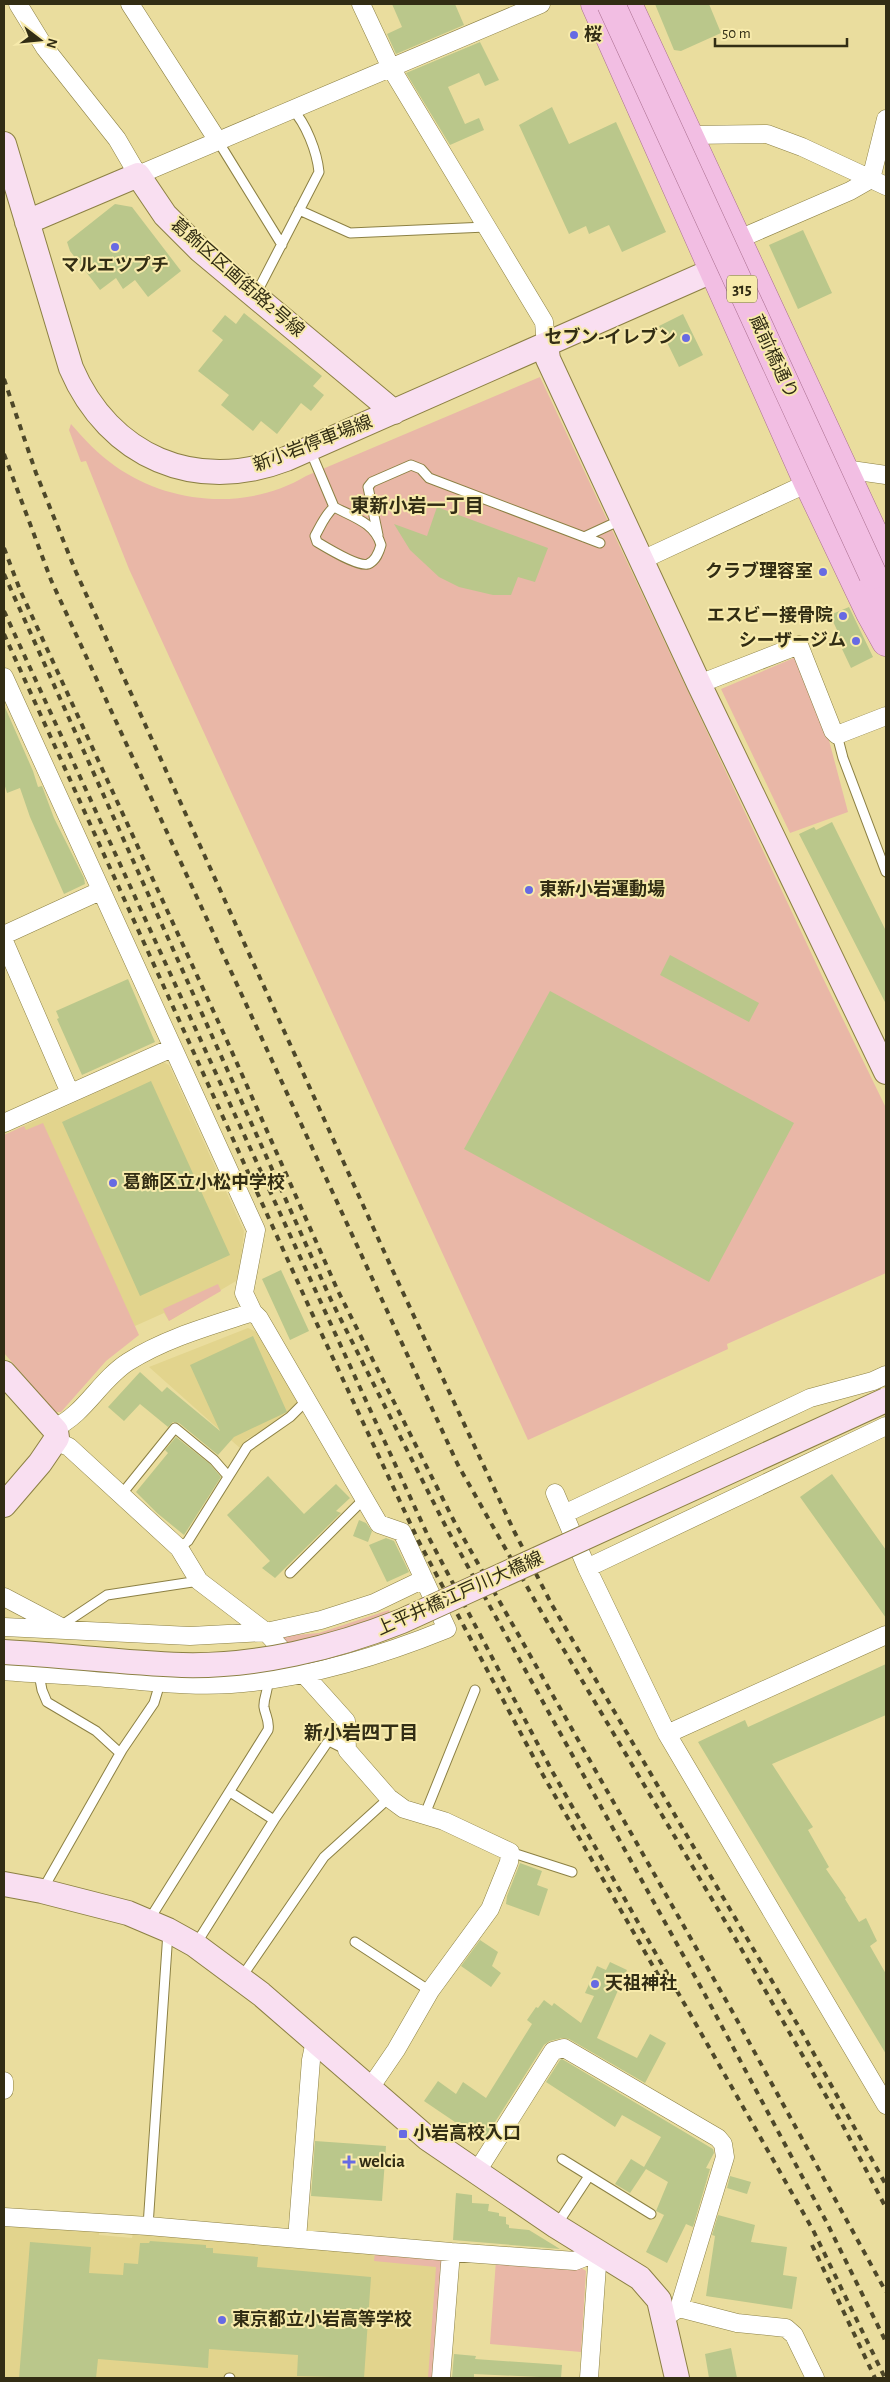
<svg xmlns="http://www.w3.org/2000/svg" width="890" height="2382" font-family="'Alegreya Sans','Noto Sans JP',sans-serif">
	<rect width="100%" height="100%" fill="#eadd9e"/>
	<path fill="#e2d48d" d="M163,1062L169,1065L244,1231L239,1277L236,1281L169,1321L164,1313L135,1326L4,1135Z
		M248,1328L259,1333L300,1403L289,1415L247,1439L241,1449L149,1367Z
		M4,2225L99,2230V2235L132,2238L133,2233L441,2257L436,2378H4Z"/>
	<path fill="#e9b7a7" d="M540,377L822,976L886,1108V1273L727,1344L728,1349L528,1440L129,569L86,461L81,462L69,430L71,424C84,439 98,454 115,466C170,505 248,511 306,476Z
		M796,657L826,729L848,812L790,833L721,689Z
		M43,1123L139,1335L106,1361L61,1412H55L4,1353V1135L24,1126L26,1130Z
		M218,1284L221,1291L169,1321L163,1309Z
		M389,1610L398,1636L300,1668L272,1637L319,1633Z
		M375,2252L441,2257L445,2261L436,2378H428L436,2267L374,2261Z
		M496,2260L577,2265L586,2271L581,2352L490,2344Z"/>
	<path fill="#bac78b" d="M392,4H455L464,25L396,54L387,34L402,27Z
		M655,4H709L721,33L681,51L674,50Z
		M480,42L499,80L485,86L479,73L448,87L465,124L479,118L484,130L450,145L406,73Z
		M552,107L569,144L616,122L666,232L622,252L609,225L589,234L586,226L569,234L519,125Z
		M115,204L132,207L181,271L148,297L135,280L123,289L116,278L100,290L70,251L67,242Z
		M803,230L832,293L798,309L769,245Z
		M244,313L322,376L313,386L324,395L311,411L301,403L277,434L261,421L253,431L221,405L229,395L198,371L223,340L212,331L225,315L236,324Z
		M683,314L703,355L679,367L659,326Z
		M437,507L548,548L535,582L518,577L511,595H493L459,587L439,577L410,550L394,524L427,536Z
		M849,607L873,657L851,668L834,632L837,630L830,615Z
		M4,705L33,771L38,787L42,786L54,818L84,878L85,884L64,894L30,817L20,788L7,793L4,783Z
		M832,822L886,931V1004L799,834L814,827L816,830Z
		M670,955L759,1003L749,1022L660,975Z
		M128,979L155,1042L82,1075L57,1019L59,1018L56,1011Z
		M550,991L794,1123L709,1282L464,1149Z
		M151,1081L230,1255L140,1296L62,1122Z
		M281,1270L309,1331L290,1340L262,1279Z
		M253,1336L287,1412L234,1437L218,1455L179,1423L173,1422L168,1427L140,1404L124,1421L108,1407L140,1372L162,1392L167,1387L220,1431L190,1365Z
		M176,1437L210,1464L221,1477L184,1535L157,1513L136,1492L168,1453L165,1450Z
		M832,1474L886,1550V1618L800,1497Z
		M268,1476L304,1514L336,1484L350,1498L336,1511L341,1513L275,1578L262,1568L270,1561L227,1515Z
		M359,1520L366,1523L372,1531L368,1542L353,1536Z
		M386,1538L394,1541L409,1572L387,1582L369,1545Z
		M886,1664V1715L772,1764L813,1827L808,1830L829,1867L826,1869L846,1898L845,1899L859,1922L866,1918L877,1941L870,1946L886,1974V2054L698,1742L745,1720L748,1727Z
		M520,1863L542,1871L537,1885L548,1889L539,1916L506,1904L507,1896Z
		M480,1940L498,1952L492,1966L501,1973L491,1987L461,1966Z
		M610,1962L627,1970L597,2038L637,2058L650,2034L666,2043L645,2083L569,2039L562,2038L550,2041L544,2045L483,2141L424,2101L438,2081L456,2094L463,2082L486,2098L532,2024L527,2020L536,2007L538,2008L544,2000L552,2006L554,2003L581,2023L594,1996L585,1993L597,1966L606,1970Z
		M562,2059L713,2149L714,2153L706,2168L710,2169L693,2227L686,2224L667,2263L646,2252L664,2215L656,2211L668,2182L646,2169L630,2193L615,2184L631,2159L644,2167L661,2137L622,2115L615,2127L546,2082L560,2060Z
		M315,2141L386,2146L382,2201L311,2196Z
		M730,2176L751,2182L747,2194L727,2188Z
		M456,2193L472,2195V2203L489,2204L488,2211L499,2213V2216L506,2217V2224L509,2225V2228L529,2230L560,2249L453,2240Z
		M718,2215L755,2225L751,2242L787,2247L783,2275L797,2277L792,2309L706,2296L715,2236L712,2235Z
		M150,2241L206,2245V2248H213V2253L258,2257L257,2267L371,2277L364,2378L297,2376L298,2355L209,2349L208,2368L98,2359L96,2378H19L30,2242L91,2247L89,2273L123,2275L124,2263L138,2264L140,2243H149Z
		M731,2348L737,2378H709L705,2354Z
		M454,2354L476,2356L475,2359L562,2365L561,2378L474,2374V2378H452Z"/>
	<g fill="none" stroke-linecap="round" stroke-linejoin="round">
		<defs>
			<path id="lane" d="M218,141L282,245
				M299,210L350,233L486,227
				M256,294L319,172C317,152 306,123 292,109
				M310,450L334,507C325,515 321,525 315,536L317,542C327,548 358,567 368,564C376,561 379,552 381,545C375,523 353,517 334,507
				M378,535L368,487L372,482L411,465L421,469L429,478L600,543
				M584,537L623,519
				M837,735L843,758L886,872
				M121,1495L175,1428L214,1460L228,1476
				M179,1548L188,1541L247,1447L290,1417L307,1400
				M290,1573L364,1499
				M59,1627L107,1595L199,1581
				M39,1674L42,1690L47,1702L96,1731L120,1753
				M230,1792L274,1820
				M425,1814L475,1690
				M510,1852L572,1872
				M43,1889L122,1750L154,1703L160,1683
				M149,1920L268,1730C270,1721 265,1715 264,1707C263,1697 270,1689 267,1679
				M355,1942L430,1991
				M196,1944L274,1820L327,1743L331,1742L347,1750
				M241,1978L324,1857L389,1798
				M562,2159L651,2214
				M148,2226L168,1932
				M556,2226L589,2176
				M229,2378H230"/>
			<path id="street" d="M18,4L45,48L117,139L138,175L541,4
				M130,4L218,141
				M361,4L391,68L544,322L546,345
				M689,135L767,134L802,147L886,186
				M739,239L850,191L871,179L886,119
				M844,469L886,475
				M642,560L808,483
				M4,677L256,1230L244,1293L253,1312C210,1326 166,1338 128,1362C100,1380 84,1415 54,1428
				M699,684L799,645L833,731L837,735L886,716
				M4,935L100,891
				M4,941L70,1093
				M4,1123L172,1048
				M56,1441L69,1447L179,1548L199,1581L266,1632L346,1721L347,1750L389,1798L404,1809L444,1821L510,1852L509,1862L490,1909L430,1991L396,2050L370,2088
				M555,1493L587,1568L667,1734L886,2105
				M564,1514L810,1398L873,1381L886,1375
				M587,1568L886,1426
				M4,1597L61,1627
				M4,1627L190,1636L266,1632L321,1620L374,1603L424,1579
				M4,1671C38,1674 72,1675 106,1678C148,1681 189,1687 231,1684C305,1679 378,1657 447,1629L402,1532L379,1524L259,1318L253,1312
				M667,1734L886,1635
				M4,2081V2090
				M476,2173L553,2051L564,2048L718,2138L723,2144L725,2157L679,2308L664,2318
				M4,2217L148,2226L451,2252L441,2378
				M297,2239L311,2060L315,2041
				M451,2252L575,2261L598,2252L589,2378
				M679,2308L737,2323L786,2328L794,2335L815,2378"/>
			<path id="secondary" d="M4,144L71,368C109,457 196,494 286,459L730,263
				M27,222L138,175L165,215L200,250L394,412
				M546,345L548,359L699,684L886,1072
				M4,1373L56,1431L57,1438L40,1463L4,1505
				M4,1884L42,1891L128,1913L168,1930L195,1945L261,1994L427,2138L556,2226L640,2278L659,2300L677,2378"/>
			<path id="primary" d="M595,4L808,483L870,613L886,642
				M628,4L886,560
				M873,575L886,597"/>
		</defs>
		<use href="#lane" stroke="#8c8044" stroke-width="11"/>
		<use href="#street" stroke="#8c8044" stroke-width="19"/>
		<use href="#secondary" stroke="#8c8044" stroke-width="26"/>
		<use href="#primary" stroke="#aa6f8f" stroke-width="29"/>
		<use href="#lane" stroke="#fff" stroke-width="9"/>
		<use href="#street" stroke="#fff" stroke-width="18"/>
		<use href="#secondary" stroke="#f9dff1" stroke-width="24"/>
		<use href="#primary" stroke="#f2bee3" stroke-width="28"/>
		<path stroke="#4e4829" stroke-width="4" stroke-dasharray="6 6" stroke-linecap="butt" d="M4,379L36,473L76,572L392,1269L514,1531L552,1605L803,2034L886,2185
			M4,454L51,580L458,1465L542,1613L735,1938L841,2122L886,2208
			M4,548L20,590L228,1043L338,1291L455,1523L732,2011L886,2292
			M4,574L331,1300L446,1527L703,1991L827,2223L886,2342
			M4,611L428,1536L552,1771L813,2230L885,2378
			M4,634L310,1309L418,1540L543,1775L661,1980
			M812,2245L875,2378"/>
		<defs>
			<path id="secondary-bridge" d="M4,1652C63,1655 123,1663 182,1665C256,1667 334,1648 402,1621L886,1400"/>
			<path id="primary-bridge" d="M611,4L873,575"/>
		</defs>
		<use href="#secondary-bridge" stroke="#8c8044" stroke-width="26" stroke-linecap="butt"/>
		<use href="#primary-bridge" stroke="#aa6f8f" stroke-width="29" stroke-linecap="butt"/>
		<use href="#secondary-bridge" stroke="#f9dff1" stroke-width="24"/>
		<use href="#primary-bridge" stroke="#f2bee3" stroke-width="28"/>
	</g>
	<g fill="#676ae3" stroke="#f7eaab" stroke-width="2">
		<circle cx="574" cy="35" r="5"/>
		<circle cx="115" cy="247" r="5"/>
		<circle cx="686" cy="338" r="5"/>
		<circle cx="823" cy="572" r="5"/>
		<circle cx="843" cy="616" r="5"/>
		<circle cx="856" cy="641" r="5"/>
		<circle cx="529" cy="890" r="5"/>
		<circle cx="113" cy="1183" r="5"/>
		<circle cx="595" cy="1984" r="5"/>
		<rect x="398" y="2129" width="10" height="10" rx="2.5"/>
		<path d="M346.5 2154.5h5v5h5v5h-5v5h-5v-5h-5v-5h5z"/>
		<circle cx="222" cy="2320" r="5"/>
	</g>
	<g text-anchor="middle" dominant-baseline="central" stroke-width="4" stroke-linejoin="round" paint-order="stroke">
		<rect fill="#f7eaab" stroke="#6d6641" stroke-width="1" x="727" y="275.5" width="30" height="27" rx="4"/>
		<g font-size="16" font-weight="bold" fill="#322d14">
			<text x="742" y="289">315</text>
		</g>
		<g font-size="18" font-weight="bold" fill="#322d14" stroke="#f7eaab" text-anchor="start">
			<text x="584" y="35">桜</text>
			<text x="115" y="266" text-anchor="middle">マルエツプチ</text>
			<text x="676" y="338" text-anchor="end">セブン-イレブン</text>
			<text x="813" y="572" text-anchor="end">クラブ理容室</text>
			<text x="833" y="616" text-anchor="end">エスビー接骨院</text>
			<text x="846" y="641" text-anchor="end">シーザージム</text>
			<text x="539" y="890">東新小岩運動場</text>
			<text x="123" y="1183">葛飾区立小松中学校</text>
			<text x="605" y="1984">天祖神社</text>
			<text x="413" y="2134">小岩高校入口</text>
			<text x="359" y="2162">welcia</text>
			<text x="232" y="2320">東京都立小岩高等学校</text>
		</g>
		<g font-size="18" fill="#322d14" stroke="#f7eaab">
			<text transform="translate(237 278) rotate(41)">葛飾区区画街路2号線</text>
			<text transform="translate(773 357) rotate(65)">蔵前橋通り</text>
			<text transform="translate(313 444) rotate(-21)">新小岩停車場線</text>
			<text transform="translate(460 1594) rotate(-24)">上平井橋江戸川大橋線</text>
		</g>
		<g font-size="19" font-weight="bold" fill="#322d14" stroke="#f7eaab">
			<text x="417" y="506">東新小岩一丁目</text>
			<text x="361" y="1733">新小岩四丁目</text>
		</g>
	</g>
	<rect width="890" height="2382" fill="none" stroke="#322d14" stroke-width="10"/>
	<g transform="translate(40 40) rotate(106)" stroke="#f7eaab" stroke-width="4" paint-order="stroke">
	<path d="M0-4L9 19L0 12L-9 19Z" fill="#322d14"/>
	<text y="-8" font-size="14" font-weight="bold" text-anchor="middle" fill="#322d14">N</text>
	</g>
	<path d="M715 38v8h132v-8" fill="none" stroke="#322d14" stroke-width="2.5"/>
	<text x="722" y="38" font-size="15" fill="#322d14" stroke="#f7eaab" stroke-width="4" paint-order="stroke">50 m</text>
</svg>
